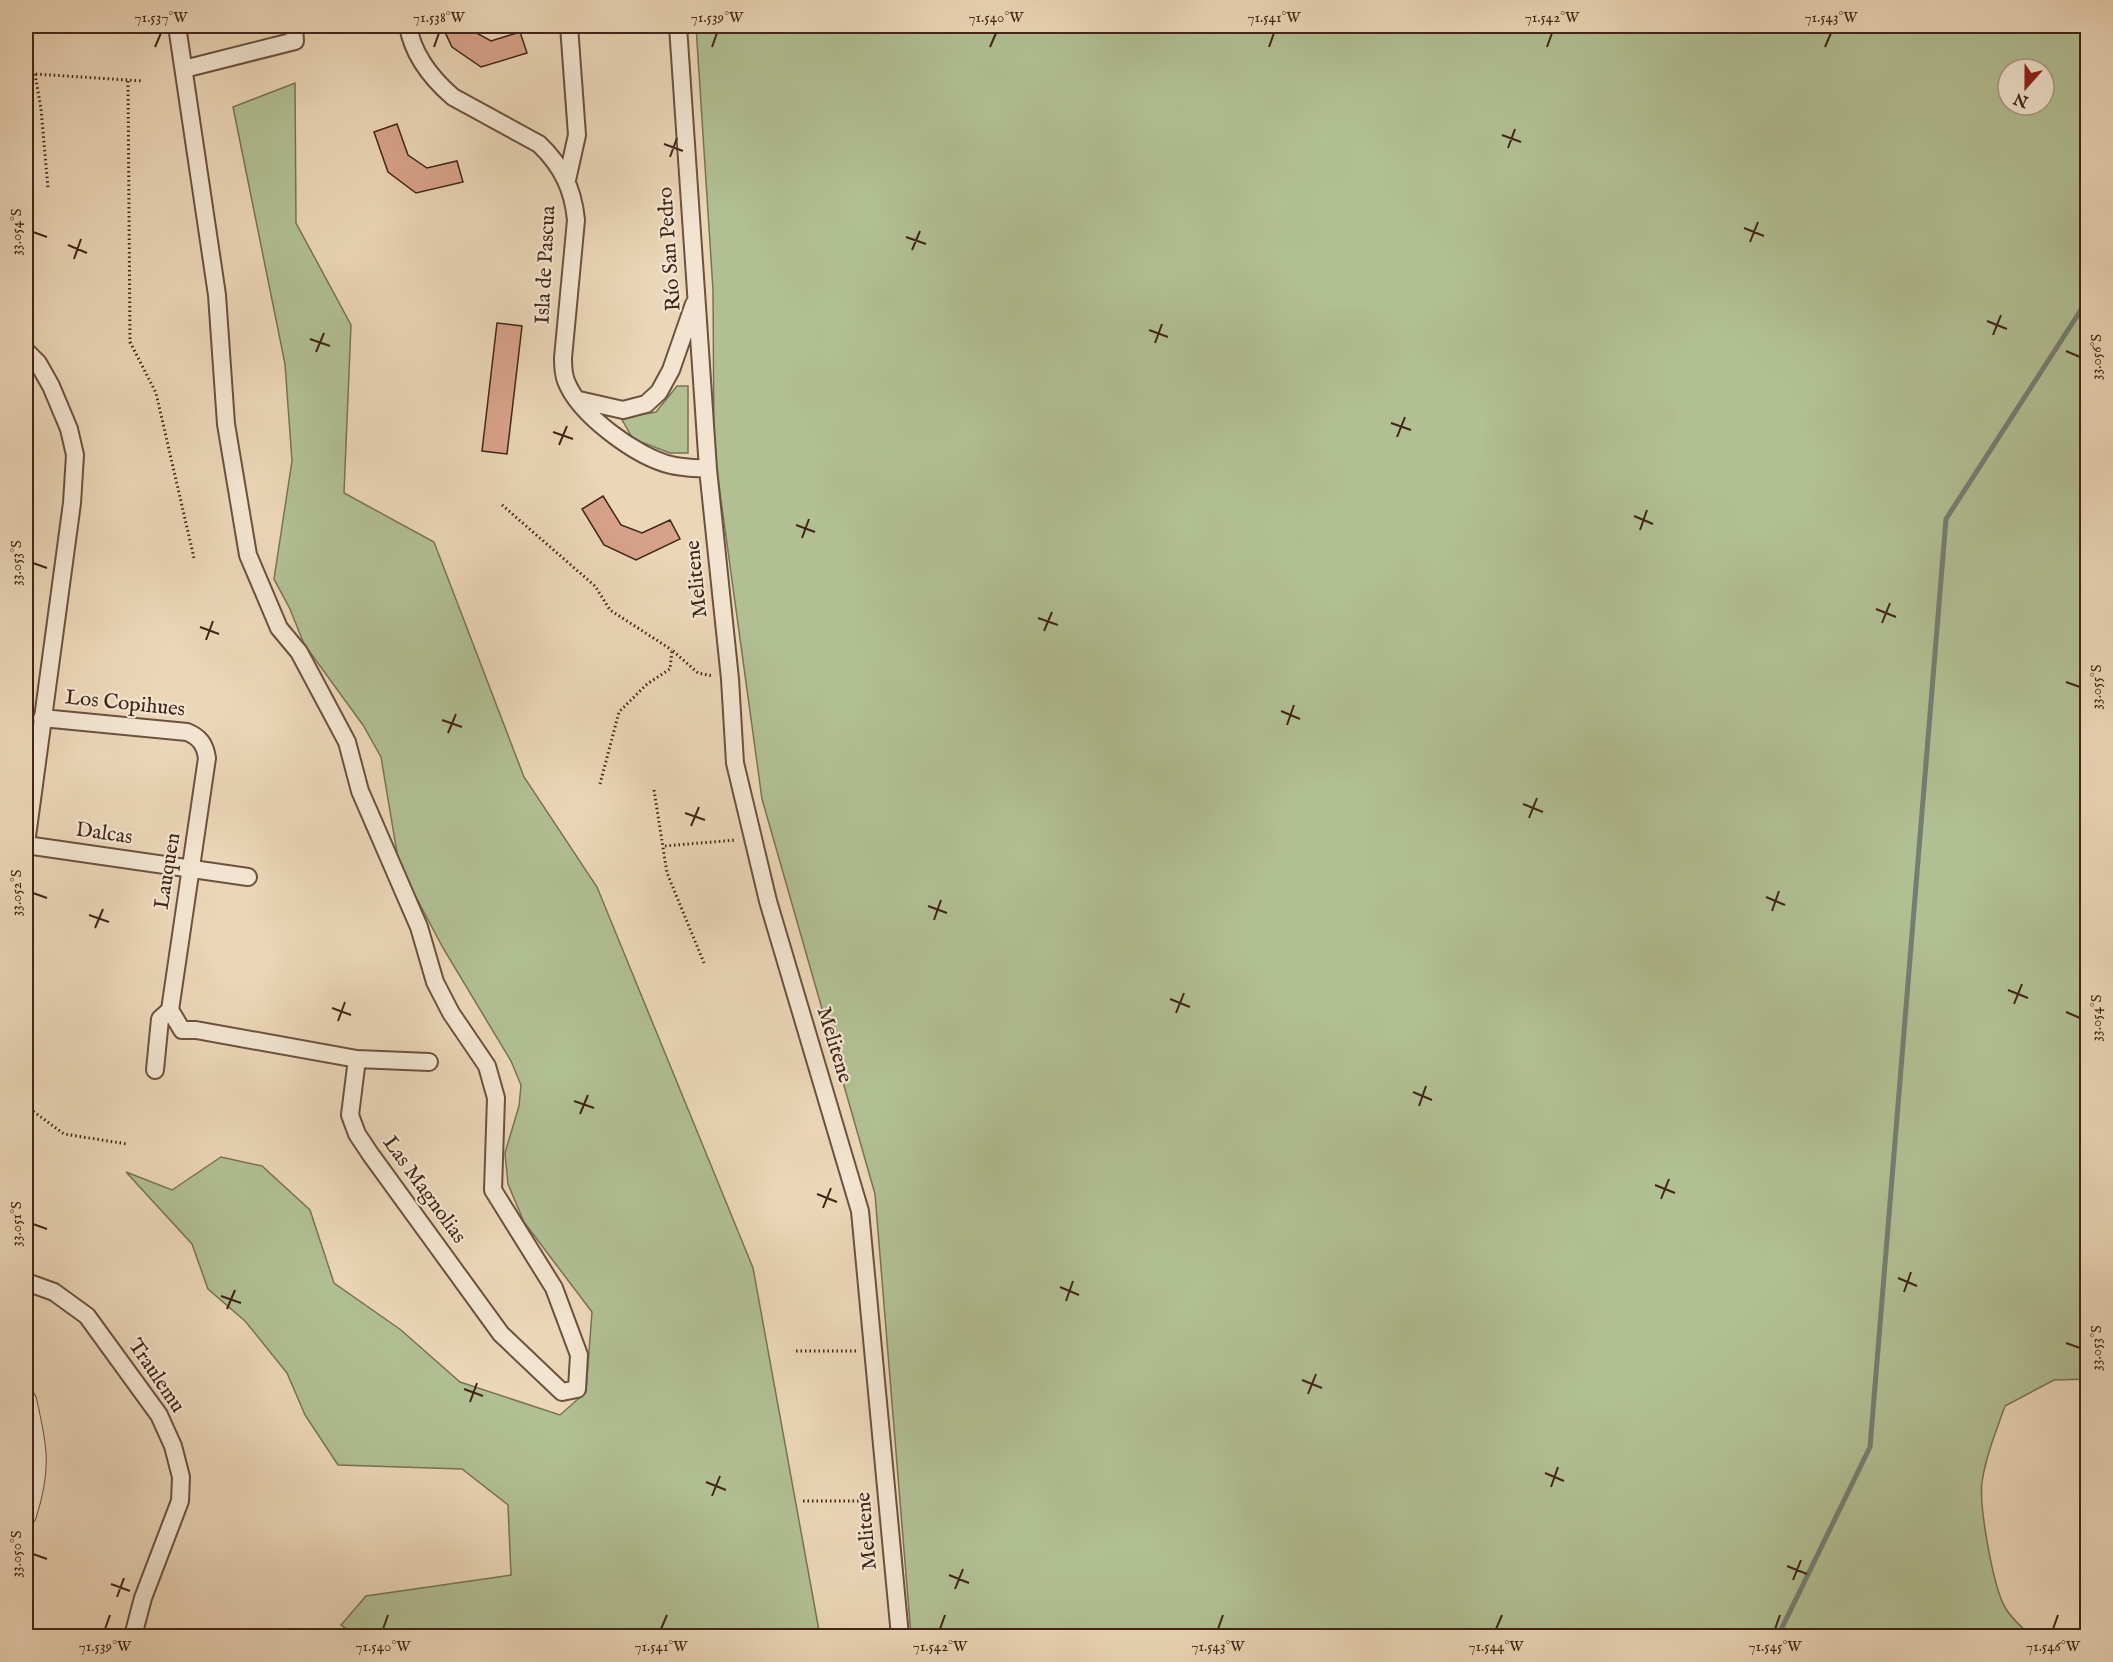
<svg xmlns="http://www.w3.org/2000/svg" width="2113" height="1662" font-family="'IM FELL English',serif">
	<rect width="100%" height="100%" fill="#ebd6b7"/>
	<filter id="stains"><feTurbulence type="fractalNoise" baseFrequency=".00333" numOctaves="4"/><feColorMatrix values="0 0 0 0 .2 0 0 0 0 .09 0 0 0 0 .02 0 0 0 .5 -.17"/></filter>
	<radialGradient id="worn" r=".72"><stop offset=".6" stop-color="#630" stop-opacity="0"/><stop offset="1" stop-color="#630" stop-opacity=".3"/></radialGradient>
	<path fill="#b1bf93" stroke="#797255" stroke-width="1.5" fill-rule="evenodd" d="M696,26H2087V1379L2054,1380L2005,1406C1996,1431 1986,1456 1982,1482C1979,1506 1993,1588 2006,1609C2012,1619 2023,1628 2031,1636H911L875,1194L762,799L714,449L713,290ZM2008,69H2044V105H2008Z
		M295,83L296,223L351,325L344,493L434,542L524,777L597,887L753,1268L820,1636H357L341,1625L366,1596L511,1575L508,1505L462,1469L338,1465L305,1415L287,1373L245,1321L208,1289L192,1244L126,1172L172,1190L221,1157L262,1166L310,1210L334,1283L401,1330L460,1382L560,1415L586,1392L592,1312L524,1222L508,1184L505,1153L519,1106L521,1085L511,1061L443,948L399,865L381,757L363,725L304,644L290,609L274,579L292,461L285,364L233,107Z
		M677,386H688V453H670L633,439L621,418L656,412Z"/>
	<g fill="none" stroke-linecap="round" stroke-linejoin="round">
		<path stroke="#757e72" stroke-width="5" d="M1778,1636L1870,1447L1946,519L2088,299"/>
	</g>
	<path fill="#d8a28a" stroke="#412517" stroke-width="1.5" d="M442,26H469L471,30L491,41L520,32L527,53L481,67L452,47Z
		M397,124L408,155L427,168L457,161L463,182L416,193L388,172L374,132Z
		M497,323L522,326L507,454L482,451Z
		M603,496L621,525L642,533L670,520L680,539L636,560L604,545L582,509Z"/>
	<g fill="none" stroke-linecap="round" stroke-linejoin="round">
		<defs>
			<path id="minor" d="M177,26L217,295L226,424L248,555L279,628L299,652L347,742L360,791L419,927L435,982L451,1013L487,1066L496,1098L493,1190L554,1288L579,1355L577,1389L562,1392L501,1334L371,1155L357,1134L350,1115L357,1059
				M408,26C413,55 431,78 453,97L539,144C562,166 573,189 576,220L563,358C563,366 563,373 566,381C579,415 637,457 671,465C683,468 696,468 708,469
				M678,26L708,469L730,679L735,763L768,901L860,1211L900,1636
				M184,69L295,41L294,26
				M567,180L577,135L569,26
				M26,351L38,363L51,386L69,429L75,455L72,503L26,844
				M579,400L623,410L646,404L659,392L671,370L694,304
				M42,718L187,732C200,737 205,745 207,758L170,1010
				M26,845L248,877
				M170,1010L182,1030H196L357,1059L429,1062
				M155,1070L160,1019L170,1010
				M26,1285L32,1284L54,1292L87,1316L159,1415L173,1446L181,1477L180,1501L143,1598L133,1636"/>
			<path id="tertiary" d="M26,1400C37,1447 41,1468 26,1515"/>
		</defs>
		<use href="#minor" stroke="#6c513f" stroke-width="20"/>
		<use href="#tertiary" stroke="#6c513f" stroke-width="22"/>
		<path stroke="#412517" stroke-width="3" stroke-dasharray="1.5 3" stroke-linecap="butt" d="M26,65L35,74L143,81
			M35,74L41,109L48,188
			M128,81L130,342L156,393L194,558
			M502,505L595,586L610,610L672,650
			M600,784L619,712L647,684L670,669L672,650L698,673L713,676
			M654,790L667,873L704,963
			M665,846L736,840
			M26,1106L64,1134L127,1144
			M796,1351H856
			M803,1501H870"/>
		<use href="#minor" stroke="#f2e4d0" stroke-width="16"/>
		<use href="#tertiary" stroke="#f2e4d0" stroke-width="20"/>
	</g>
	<path fill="none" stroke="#412517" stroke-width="2" d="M155,47L161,33M434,47L439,33M712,47L717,33M990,47L996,33M1269,47L1274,33M1547,47L1552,33M1825,47L1831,33M1502,135L1521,142M664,144L683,151M1508,148L1515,129M670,157L677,138M1744,228L1764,236M33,232L47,237M906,237L926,244M1750,242L1758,222M68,245L87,253M912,250L920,231M74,259L81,239M1987,321L2007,329M1149,330L1168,337M1993,335L2001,315M310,339L330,346M1155,343L1162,324M2066,351L2080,357M316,352L324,333M1391,423L1411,430M553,432L573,439M1397,437L1405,417M559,445L567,426M1634,516L1653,524M796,525L815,532M1640,530L1647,510M802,538L809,519M33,563L47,568M1876,609L1896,617M1038,618L1058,625M1882,623L1890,603M200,627L219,634M1044,631L1052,612M206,640L213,621M2066,682L2080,687M1281,711L1300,719M442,720L462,727M1287,725L1294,705M448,733L456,714M1523,804L1543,812M685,813L705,820M1529,818L1537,798M691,826L699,807M33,893L47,898M1766,897L1785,905M928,906L947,913M1772,911L1779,891M89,915L109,922M934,920L941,900M95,928L103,909M2008,990L2028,998M1170,999L1190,1007M2014,1004L2022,984M332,1008L351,1015M2066,1012L2080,1018M1176,1013L1184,993M338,1021L345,1002M1413,1092L1432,1100M574,1101L594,1108M1419,1106L1426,1086M580,1114L588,1095M1655,1185L1675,1193M817,1194L837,1202M1661,1199L1669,1179M823,1208L831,1188M33,1224L47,1229M1898,1278L1917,1286M1060,1287L1079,1295M1904,1292L1911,1272M221,1296L241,1303M1066,1301L1073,1281M227,1309L235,1290M2066,1343L2080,1348M1302,1380L1322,1388M464,1389L483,1396M1308,1394L1316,1374M470,1402L477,1383M1545,1473L1564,1481M706,1482L726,1490M1551,1487L1558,1467M712,1496L720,1476M33,1554L47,1559M1787,1566L1807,1574M949,1575L969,1583M1793,1580L1801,1560M111,1584L130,1591M955,1589L963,1569M117,1597L124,1578M105,1629L110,1615M383,1629L388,1615M661,1629L667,1615M940,1629L945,1615M1218,1629L1223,1615M1496,1629L1502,1615M1775,1629L1780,1615M2053,1629L2058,1615"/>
	<g text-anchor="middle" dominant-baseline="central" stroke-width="4.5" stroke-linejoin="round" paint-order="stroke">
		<g font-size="21" fill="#412517" stroke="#f2e4d0">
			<text transform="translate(670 249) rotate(-94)">Río San Pedro</text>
			<text transform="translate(546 265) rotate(-87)">Isla de Pascua</text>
			<text transform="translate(697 579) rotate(-96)">Melitene</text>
			<text transform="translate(125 704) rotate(6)">Los Copihues</text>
			<text transform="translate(104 834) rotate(8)">Dalcas</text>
			<text transform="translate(168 871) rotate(-81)">Lauquen</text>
			<text transform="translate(834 1045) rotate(73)">Melitene</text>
			<text transform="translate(424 1190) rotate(54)">Las Magnolias</text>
			<text transform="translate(156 1376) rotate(56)">Traulemu</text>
			<text transform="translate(867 1531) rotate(-95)">Melitene</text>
		</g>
	</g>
	<rect width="2113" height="1662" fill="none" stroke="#ebd6b7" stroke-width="66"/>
	<g transform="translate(2026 87) rotate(201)"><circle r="28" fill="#f2e4d0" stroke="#ab9886" stroke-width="1.5"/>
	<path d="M0-4.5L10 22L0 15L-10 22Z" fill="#8f2418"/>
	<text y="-9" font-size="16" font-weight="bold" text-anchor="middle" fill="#412517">N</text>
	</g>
	<rect x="33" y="33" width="2047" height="1596" fill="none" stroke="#412517" stroke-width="2"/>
	<g font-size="15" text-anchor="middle" fill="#412517">
		<text x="161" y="22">71.537°W</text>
		<text x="439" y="22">71.538°W</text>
		<text x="717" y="22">71.539°W</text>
		<text x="996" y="22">71.540°W</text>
		<text x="1274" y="22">71.541°W</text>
		<text x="1552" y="22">71.542°W</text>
		<text x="1831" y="22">71.543°W</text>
		<text transform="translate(16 232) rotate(-90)" y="5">33.054°S</text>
		<text transform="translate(2096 357) rotate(-90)" y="5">33.056°S</text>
		<text transform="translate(16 563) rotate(-90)" y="5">33.053°S</text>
		<text transform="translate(2096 687) rotate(-90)" y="5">33.055°S</text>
		<text transform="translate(16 893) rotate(-90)" y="5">33.052°S</text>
		<text transform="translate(2096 1018) rotate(-90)" y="5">33.054°S</text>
		<text transform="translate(16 1224) rotate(-90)" y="5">33.051°S</text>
		<text transform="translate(2096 1348) rotate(-90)" y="5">33.053°S</text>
		<text transform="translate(16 1554) rotate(-90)" y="5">33.050°S</text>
		<text x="105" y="1651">71.539°W</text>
		<text x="383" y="1651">71.540°W</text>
		<text x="661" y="1651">71.541°W</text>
		<text x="940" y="1651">71.542°W</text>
		<text x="1218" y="1651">71.543°W</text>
		<text x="1496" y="1651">71.544°W</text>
		<text x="1775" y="1651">71.545°W</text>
		<text x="2053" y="1651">71.546°W</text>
	</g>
	<rect width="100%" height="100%" filter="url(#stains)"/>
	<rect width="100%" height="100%" fill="url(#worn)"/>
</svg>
